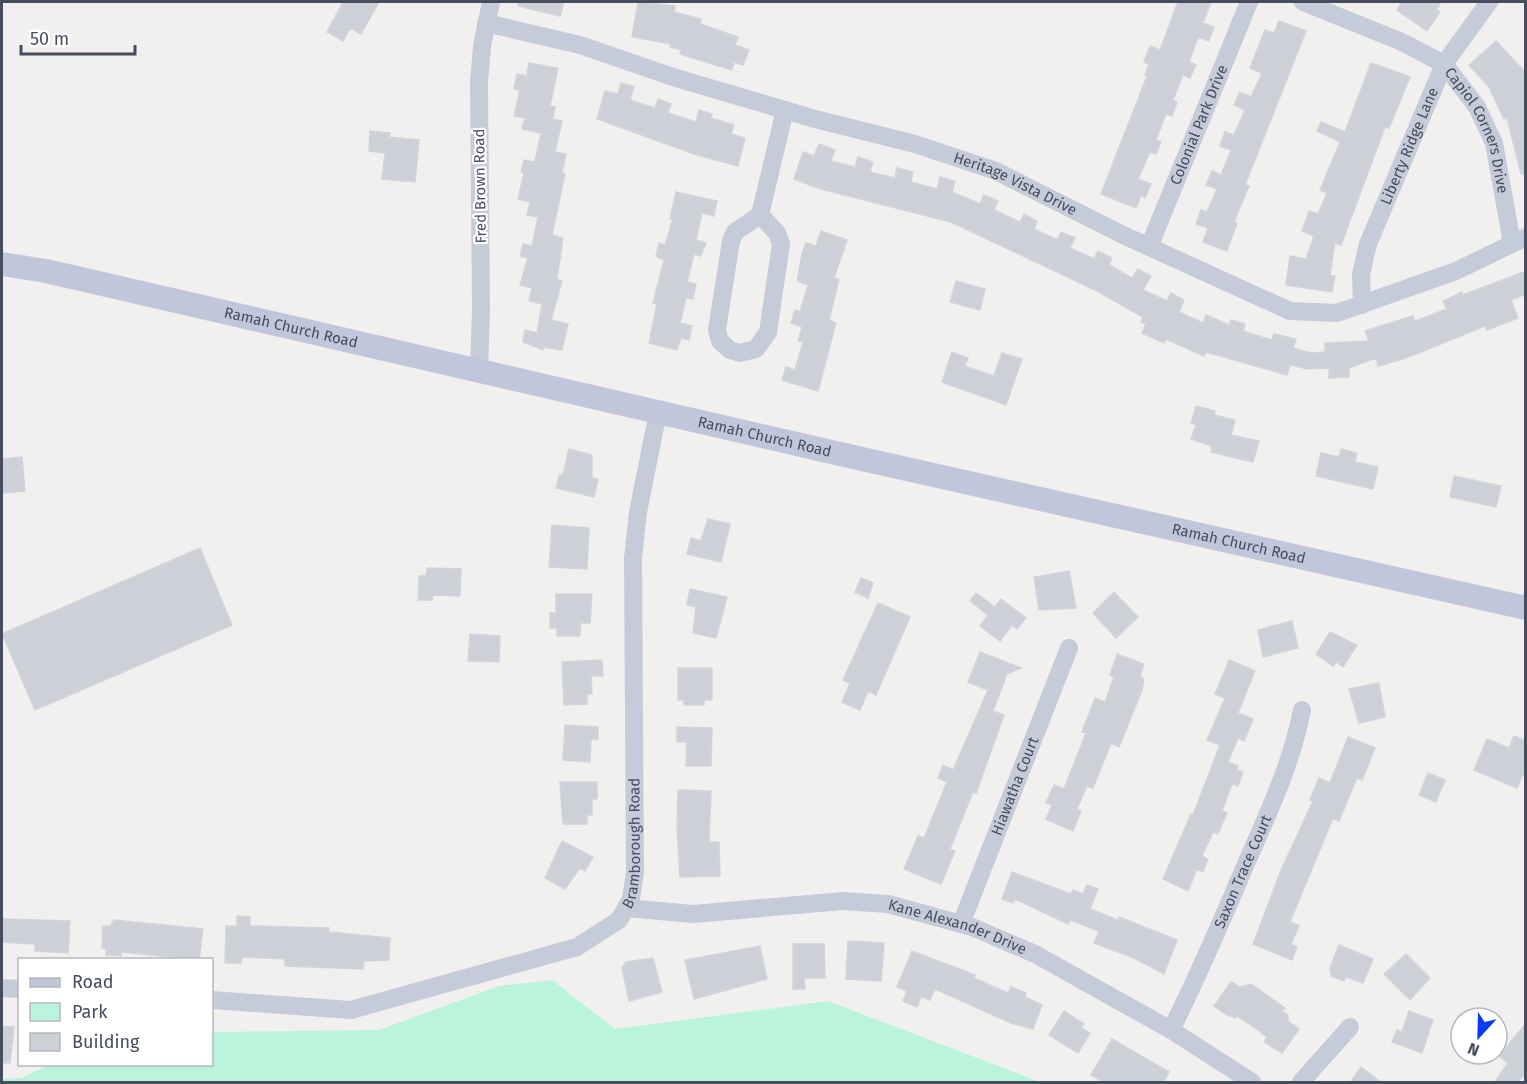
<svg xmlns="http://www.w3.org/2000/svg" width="1527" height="1084" font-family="'Fira Sans',sans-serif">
	<rect width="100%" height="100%" fill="#f2f0ef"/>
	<path fill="#baf4dd" d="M552,980L615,1029L828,1001L1040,1082H2V1079L21,1078L49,1065L212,1064V1032L379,1030L499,986Z"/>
	<path fill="#ced0d8" stroke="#d3d3dc" stroke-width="1.5" d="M343,2H379L361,34L350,28L343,41L327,32Z
		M518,2H564L560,16L518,6Z
		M638,2L675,6L674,12L701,19L700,24L738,37L735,45L749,50L743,65L734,62L732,70L680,54L681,50L670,47L671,44L632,37Z
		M1178,2H1211L1203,23L1214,27L1209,41L1198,37L1189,62L1196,65L1190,78L1183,75L1173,100L1177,102L1172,116L1166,114L1156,140L1161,142L1156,154L1150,152L1138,179L1151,184L1145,198L1141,196L1136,208L1101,194L1147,76L1145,75L1149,64L1144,62L1150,46L1160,50Z
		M1402,2H1441L1436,10L1440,12L1427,31L1397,10Z
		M1279,21L1306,31L1245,185L1249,186L1234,222L1237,223L1227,251L1203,242L1208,228L1196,224L1201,210L1207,212L1217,189L1206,185L1212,171L1221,175L1231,150L1220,146L1225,132L1234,135L1245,110L1234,105L1240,92L1251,97L1262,73L1250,68L1265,30L1274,33Z
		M1496,41L1526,73V174H1521L1507,118L1504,119L1489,87L1469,65Z
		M529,63L558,68L550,106L555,107L553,119L562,121L555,152L566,154L562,173L565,174L552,235L563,238L557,279L562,281L551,320L568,324L562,350L543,347V350L523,342L525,330L537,333L542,304L529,301L532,288L520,285L528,258L520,256L523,244L532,246L538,217L527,215L530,202L518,199L524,173L521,172L524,160L535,162L541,133L522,129L525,118L514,116L520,90L514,89L517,74L527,76Z
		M1371,63L1410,77L1389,128L1385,127L1341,245L1335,243L1330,275L1335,276L1332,292L1286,285L1290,256L1306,259L1314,236L1302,231L1309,211L1318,214L1327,193L1320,190L1340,142L1317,131L1321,122L1345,132Z
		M621,83L634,87L630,100L655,108L658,99L671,104L668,113L696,122L699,110L712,114L711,118L734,125L731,134L745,138L738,166L694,154L597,119L605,91L618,94Z
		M370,131L390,133L389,137L419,140L415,182L382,179L385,153L369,151Z
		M819,144L835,150L831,161L855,167L858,157L873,162L870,172L895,178L897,168L913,172L911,182L937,189L940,177L955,181L952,192L980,204L984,195L998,201L994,210L1020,222L1024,214L1037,221L1034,229L1058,240L1061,232L1075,238L1070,248L1094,259L1098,251L1112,258L1109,265L1132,278L1138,269L1151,276L1143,290L1167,301L1171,293L1184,300L1179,312L1203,323L1206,315L1229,325L1231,320L1245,324L1243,331L1272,340L1274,334L1296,339L1293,348L1311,353L1325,352V343L1369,341L1365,331L1413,316L1415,321L1447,309L1443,301L1462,292L1463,295L1526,271V294L1511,300L1518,318L1487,330L1485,326L1406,358L1378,366L1376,358L1349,368V377L1329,378V368L1308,369L1290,365L1287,375L1206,352L1204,356L1166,339L1164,343L1142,333L1146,324L1141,322L1143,317L1097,291L951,222L821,189L794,179L803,152L814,156Z
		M676,192L717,201L714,216L702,213L696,240L706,243L701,256L694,254L687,282L696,284L693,299L686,298L680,323L692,326L689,340L681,338L677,350L649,343L657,304L653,303L664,260L656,256L659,243L665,245L673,219H670Z
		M821,231L847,240L834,278L839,280L829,320L836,323L818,391L782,380L786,367L795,370L803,342L798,341L802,327L791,323L795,310L800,312L808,285L797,281L802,254L806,243L816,246Z
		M956,281L985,289L980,310L950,302Z
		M952,352L968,358L965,366L994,376L1002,353L1022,359L1006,405L942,382Z
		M1196,406L1215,411L1214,415L1235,420L1231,435L1259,441L1253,462L1211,452L1212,446L1191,439L1196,425L1191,423Z
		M569,449L592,455V478L598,479L594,497L556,488L560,474L563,475Z
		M1341,449L1357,453L1355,462L1378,467L1373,489L1316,476L1321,453L1339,457Z
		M22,457L25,491L2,493V459Z
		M1454,476L1501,486L1496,507L1450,497Z
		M708,519L730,524L721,562L687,554L691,538L701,541Z
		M552,525L589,528L587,569L549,567Z
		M200,548L232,625L35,710L2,634Z
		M427,568L461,569L460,596L433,595L432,600H418L419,576H426Z
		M1069,571L1076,608L1039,610L1034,577Z
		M861,578L873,583L868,598L855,592Z
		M690,589L727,597L716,638L693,633L696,607L687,605Z
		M1114,592L1138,617L1116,638L1093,613Z
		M976,593L995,607L1001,599L1026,618L1017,629L1012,625L1000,641L980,626L988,615L970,601Z
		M556,594H592L590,623H581L580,636H557V628H550V613H556Z
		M878,603L910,617L876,695L868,691L860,710L842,702L850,683L843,680Z
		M1292,621L1298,648L1263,657L1258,630Z
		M1330,632L1357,645L1343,667L1336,662L1333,666L1316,654Z
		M470,634L500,636L499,662L468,661Z
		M980,652L1021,668L1007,674L993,711L1004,715L976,793L973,792L950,849L955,851L941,884L904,869L918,836L924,838L947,782L938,778L943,765L953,770L988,690L968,682Z
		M1117,654L1144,664L1140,677L1144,679L1142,690L1119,747L1111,743L1093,788L1087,786L1077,809L1081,811L1073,831L1046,819L1052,805L1046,803L1054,785L1064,789L1086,733L1082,732L1095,698L1105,702L1114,677L1110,675Z
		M602,660L603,676H591L592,694H587V704L564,705L562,662Z
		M1229,660L1255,671L1238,713L1253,719L1244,741L1238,738L1228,762L1238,766L1237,770L1243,772L1238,786L1232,784L1222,811L1227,813L1218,834L1213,832L1202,856L1208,859L1203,872L1197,869L1188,891L1163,879L1191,814L1193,815L1220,745L1207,740L1225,698L1215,694Z
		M678,668H712V700H704V705H684V700H678Z
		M1379,683L1385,717L1359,723L1349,689Z
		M565,725L598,727V740L591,739L590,762L563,760Z
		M677,727L712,728L711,766H686L687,742H677Z
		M1514,736L1526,741V768L1517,788L1474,770L1487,739L1509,748Z
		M1348,737L1375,748L1362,780L1357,778L1339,821L1333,818L1290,922L1299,926L1291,944L1297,947L1292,960L1253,944L1282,868L1313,801L1310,800L1319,778L1330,783Z
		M1428,773L1445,780L1436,802L1419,795Z
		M560,782H597V799H592V815H587V824H563Z
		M678,790L711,791L709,842H719L720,876L680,877L677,828Z
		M562,841L593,857L585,871L580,868L565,889L545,878Z
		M1012,872L1071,894L1073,890L1083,894L1087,885L1098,889L1090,909L1118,920L1119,917L1177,940L1164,974L1134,958L1094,943L1099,931L1070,920L1068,924L1015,899L1013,903L1002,899Z
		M237,916L250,917V926L329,928V932L390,938L389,960L364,961L363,969L285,966V959L242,957L241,963H225L226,926H237Z
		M2,919L70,921L68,953L35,951V944L2,942Z
		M114,920L203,929L199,960L121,952V956L106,955V949L102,948L103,926H110Z
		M848,941L884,943L881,981L846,979Z
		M793,944H824L825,978H804L805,989H793Z
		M1339,945L1373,959L1363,983L1346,977L1344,981L1331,976L1330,968Z
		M760,946L767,979L694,999L685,960Z
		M912,951L975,975L974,978L1008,993L1011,987L1026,993L1025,997L1042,1005L1033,1029L1011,1023L935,989L930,1000L921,997L917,1007L903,1001L907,991L897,987Z
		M1406,954L1430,978L1410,1000L1384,974Z
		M653,958L662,992L629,1001L622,968L626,962Z
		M1231,982L1240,987L1251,984L1285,1008L1282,1011L1288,1015V1021L1299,1029L1282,1053L1264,1042L1267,1037L1248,1023L1237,1016L1235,1018L1227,1015L1214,1006Z
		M1064,1011L1084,1024L1081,1028L1090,1033L1078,1053L1049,1035Z
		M1409,1011L1433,1020L1422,1053L1392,1042L1397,1030L1402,1032Z
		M1526,1023V1072L1517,1083H1494L1508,1063L1499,1056Z
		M2,1026L14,1027L10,1063H2Z
		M1112,1039L1169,1072L1163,1083H1105L1091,1075Z
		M1361,1067L1382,1083H1350Z"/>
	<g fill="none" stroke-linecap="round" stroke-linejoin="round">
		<g stroke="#c5cbd8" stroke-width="18">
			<path id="s1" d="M1303,2L1402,42L1444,64L1477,107L1494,143L1512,243"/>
			<path id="s2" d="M486,23L580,45L676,78L815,119L915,144L996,171L1123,235L1290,311L1337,313L1456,271L1526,237"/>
			<path d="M760,215L777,233L781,244L768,332L756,349L740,353L730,350L720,341L717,330L731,241L735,232L760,215L785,110"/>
			<path id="s3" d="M1149,247L1249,2"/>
			<path id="s4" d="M1362,305L1361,274L1368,244L1444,64L1489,2"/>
			<path d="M479,371L481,310L479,83L482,46L491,2"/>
			<path id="s5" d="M626,908L693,914L843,901L888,904L972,927L1035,954L1171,1030L1252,1082"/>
			<path id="s6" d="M961,924L1069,648"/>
			<path d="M2,988L20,989"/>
			<path id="s7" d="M212,1000L351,1010L577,947L619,920L631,899L635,872L633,558L638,512L658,412"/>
			<path id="s8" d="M1171,1030C1200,973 1224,915 1249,857C1270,809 1292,762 1302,710"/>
			<path d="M1301,1082L1350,1027"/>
		</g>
		<path stroke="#c0c7da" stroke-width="24" id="s9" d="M2,264L46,271L840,454L1526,608"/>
	</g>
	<g text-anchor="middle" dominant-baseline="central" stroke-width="4.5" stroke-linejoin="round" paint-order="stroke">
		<g font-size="15" fill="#454d5f" stroke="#fff">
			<text stroke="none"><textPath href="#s3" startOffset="132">Colonial Park Drive</textPath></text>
			<text stroke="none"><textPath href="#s1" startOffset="230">Capiol Corners Drive</textPath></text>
			<text stroke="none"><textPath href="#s4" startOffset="168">Liberty Ridge Lane</textPath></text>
			<text stroke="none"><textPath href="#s2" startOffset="554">Heritage Vista Drive</textPath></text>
			<text transform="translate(480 186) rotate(-91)">Fred Brown Road</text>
			<text stroke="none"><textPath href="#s9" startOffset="296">Ramah Church Road</textPath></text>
			<text stroke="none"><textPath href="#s9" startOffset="782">Ramah Church Road</textPath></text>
			<text stroke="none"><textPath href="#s9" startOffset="1268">Ramah Church Road</textPath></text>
			<text stroke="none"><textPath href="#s6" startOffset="148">Hiawatha Court</textPath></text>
			<text stroke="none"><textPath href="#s7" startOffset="504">Bramborough Road</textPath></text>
			<text stroke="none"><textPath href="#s8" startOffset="174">Saxon Trace Court</textPath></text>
			<text stroke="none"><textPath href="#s5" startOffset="336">Kane Alexander Drive</textPath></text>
		</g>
	</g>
	<rect width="1527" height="1084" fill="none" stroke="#454d5f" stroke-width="6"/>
	<rect x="18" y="958" width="195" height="108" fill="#ffffff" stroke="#b5b8bf" stroke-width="1.5"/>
	<rect x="30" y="978" width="30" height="9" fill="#c0c7da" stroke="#b5b8bf" stroke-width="1.5"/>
	<text x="72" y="988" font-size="18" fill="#454d5f">Road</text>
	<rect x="30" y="1003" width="30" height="18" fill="#baf4dd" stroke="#b5b8bf" stroke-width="1.5"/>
	<text x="72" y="1018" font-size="18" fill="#454d5f">Park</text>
	<rect x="30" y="1033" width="30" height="18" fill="#ced0d8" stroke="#b5b8bf" stroke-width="1.5"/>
	<text x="72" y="1048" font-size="18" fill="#454d5f">Building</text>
	<g transform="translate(1479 1036) rotate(202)"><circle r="28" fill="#ffffff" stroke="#b5b8bf" stroke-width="1.5"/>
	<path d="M0-4.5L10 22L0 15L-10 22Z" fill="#073af5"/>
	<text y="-9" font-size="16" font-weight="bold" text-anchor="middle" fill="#454d5f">N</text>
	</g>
	<path d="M21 45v9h114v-9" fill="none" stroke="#454d5f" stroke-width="3"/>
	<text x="30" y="45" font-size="18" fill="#454d5f" stroke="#ffffff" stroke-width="4.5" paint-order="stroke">50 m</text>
</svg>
